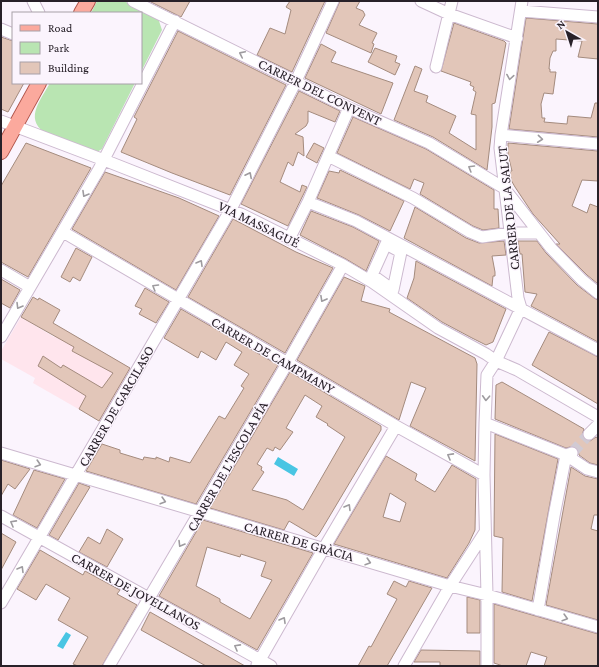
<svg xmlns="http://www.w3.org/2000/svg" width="599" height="667" font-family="'Crimson Pro',serif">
	<rect width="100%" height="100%" fill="#fbf4fd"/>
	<path fill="#ffe5ed" d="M21,317L54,337L60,327L132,369L101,422L33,383L35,378L1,359V351Z"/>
	<path fill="#b9e5b2" d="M97,1H124L158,18L162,30L141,72V13H91Z
		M50,83H135L102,149L97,152L44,132C24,118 42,98 50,83Z"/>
	<path fill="#49c5e3" d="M278,457L298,469L294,476L274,464Z
		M66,632L71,635L63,649L57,646Z"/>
	<path fill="#e2c6b9" stroke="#a48b7e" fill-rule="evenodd" d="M149,1H190L181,17Z
		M290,1H325L292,72L257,55L270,28L285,34L291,10L286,7Z
		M340,1H360L356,8L363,11L365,15L359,25L377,33L372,43L374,44L371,53L326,33Z
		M526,18L598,24V59L578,57L582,41L556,39V51H553L550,58L549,69H550V72H556L553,94L544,93L541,104L542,118H545L544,122L567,124L568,116L591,118L595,103H598V137L509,129Z
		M454,23L504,41L506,43L495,103L492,104V127L487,170L433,137L394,120L415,66L422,69L414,91L428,96L426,102L456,116L449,133L476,150V115L471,114L476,92L473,90L474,87L470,85L471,82L441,71Z
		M178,31L286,85L230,195L172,173L121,152L137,119L134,117Z
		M1,37L13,41V83H24L8,112L1,109Z
		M321,44L336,52L331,62L393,83L381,114L305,78Z
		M375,48L397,56L395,62L400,64L395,75L368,62Z
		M299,91L340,111L335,122L308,111V122L306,126L295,134L303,137L304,156L298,152L293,166L288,162L280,182L300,192L302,185L307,187L288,226L241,204Z
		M353,117L426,149L494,190V209H498L499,228L483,230L473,226L420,194L424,183L414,179L410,189L337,153Z
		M26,143L91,168L28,277L1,262V186Z
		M314,143L324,148L317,163L306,157Z
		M508,143L598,151V181L582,180L572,206L587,213L590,204L598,207V284L587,275L556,244H560L533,214L515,187L511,180L510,171H512L508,155Z
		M340,170L404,201L390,231L359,215L317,198L329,171L339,173Z
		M105,172L179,198L219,216L176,290L72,229Z
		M415,207L466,238L479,243L504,241L506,255L492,256L495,272V276H493L492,286L404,238Z
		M311,211L353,227L379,241L366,271L346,259L300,235Z
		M233,219L296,252L333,268L285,353L188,297Z
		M518,241H537L546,253L577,285L594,298L598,300V342L531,306L537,294L525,292L522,254H520Z
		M76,248L92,257L80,281L73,277L70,282L61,277Z
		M416,261L506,309L493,342L486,345L472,338L442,322L407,298L414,278Z
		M344,277L365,286L361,301L390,309L389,312L475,358L477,364L475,461L410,426L426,388L411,382L399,420L297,360Z
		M1,279L20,290L10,308L1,303Z
		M145,288L169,302L156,323L139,314L142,309L135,306Z
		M33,297L38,300L39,298L60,310L53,323L130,368L99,421L79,409L86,396L38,366L43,356L61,368L63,365L102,388L113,373L72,351L74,347L21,317Z
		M181,309L278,365L196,504L86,471L102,444L120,450V453L143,460L144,457L156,459V457L169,462L170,457L190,463L219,416L225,419L244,388L241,386L249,374L234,365L242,352L226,342L216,360L201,351L198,358L164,338Z
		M549,332L598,357V404L532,365Z
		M290,372L381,426V430L319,534L316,537L289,521L284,530L210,508ZM305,395L322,406L316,417L328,424L327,425L345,437L303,510L287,500L252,490L264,472L261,470L262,467L257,464L267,448L273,451L275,447L280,450L293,432L286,428Z
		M502,382L584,429L582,435L584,439L590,441L596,437L598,438V465L590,463L579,455L578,450L574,446L566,448L495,419L496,385Z
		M495,434L558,459L532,601L502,592L503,538L494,536Z
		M386,456L417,474L415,480L435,492L452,465L476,479L475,530L469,543L447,578L334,544ZM390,493L406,503L400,522L383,517Z
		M1,460L30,469L15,489L8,484L1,496Z
		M571,467L585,476L598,479V515H594L591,529L598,531V620L546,605Z
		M34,470L65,479L37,528L13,515Z
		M79,483L90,487L58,540L49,535Z
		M203,520L313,553L257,650L159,596ZM207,547L240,557L241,554L266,562L261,576L272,580L250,619L220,602V599L196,586Z
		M107,529L123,539L107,567L79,552L88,537L100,544Z
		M1,533L16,542L1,570Z
		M40,550L83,575L85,571L120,590L117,594L137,605L102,666H78L73,664L88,637L58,620L70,598L46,584L36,600L17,589Z
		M394,581L406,587L409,581L432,588L387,666H358L369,646L371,647L397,599L387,594Z
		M467,597L480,600V633H467Z
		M494,604L598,634V666H544L547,657L531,652L526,666H503L494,663Z
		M150,612L245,666H206L141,630Z
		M421,650L480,651V666H440V662H414Z"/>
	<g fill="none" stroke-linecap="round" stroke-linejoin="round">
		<path stroke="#d1cad3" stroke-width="11" stroke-dasharray="11 5.5" stroke-linecap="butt" d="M572,453L589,434"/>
		<defs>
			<path id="minor" d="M33,1L39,13
				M133,1L349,108L429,143L504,188L551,248L582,280L598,293
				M421,1L449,14L517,38
				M521,11L598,17
				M1,29L13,34
				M436,67L452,1
				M1,121L104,160L241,214L343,265L372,282L438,328L486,354L496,361L517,370L598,417
				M501,135L598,144
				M328,156L413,198L470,232L482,237L510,233H539
				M308,202L356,221L598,350
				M63,232L396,426L484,475
				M289,239L308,202L349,108
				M386,244L401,252L393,290L372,275Z
				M1,270L30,287
				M1,337L99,169L175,21
				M485,423L566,455L587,469L598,472
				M589,434L598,425
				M1,453L450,586L487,595L598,627
				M1,516L271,666
				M1,603L231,209L296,81L333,1
				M538,610L554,516L566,455L572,453
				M257,665L324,548L396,426
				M109,666L288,362L343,265
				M404,666L450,586L485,532
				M487,666V595L484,475L485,423L487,375L496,361L521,308L518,298L500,148L501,135L522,1"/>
			<path id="major" d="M81,13L88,1
				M1,152L39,83"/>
		</defs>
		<use href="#minor" stroke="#ccb9cf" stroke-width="13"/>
		<use href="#major" stroke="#af544a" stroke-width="16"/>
		<use href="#minor" stroke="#fff" stroke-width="11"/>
		<use href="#major" stroke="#fba99d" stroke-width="14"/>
	</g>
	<defs><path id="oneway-chevron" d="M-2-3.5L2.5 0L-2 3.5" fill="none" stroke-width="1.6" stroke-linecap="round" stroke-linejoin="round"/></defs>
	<g stroke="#9e9b9f">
		<use href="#oneway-chevron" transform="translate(242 54) rotate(-154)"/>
		<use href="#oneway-chevron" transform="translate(510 77) rotate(99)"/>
		<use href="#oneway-chevron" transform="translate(540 139) rotate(6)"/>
		<use href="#oneway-chevron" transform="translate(471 168) rotate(-149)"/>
		<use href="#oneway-chevron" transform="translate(249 175) rotate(-63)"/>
		<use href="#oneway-chevron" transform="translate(85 194) rotate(120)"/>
		<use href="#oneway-chevron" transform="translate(200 263) rotate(-60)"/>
		<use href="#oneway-chevron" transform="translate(155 287) rotate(-149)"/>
		<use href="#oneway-chevron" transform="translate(323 299) rotate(119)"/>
		<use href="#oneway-chevron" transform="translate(19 306) rotate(121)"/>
		<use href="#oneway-chevron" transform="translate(486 398) rotate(93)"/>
		<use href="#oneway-chevron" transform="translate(450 456) rotate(-151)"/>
		<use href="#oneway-chevron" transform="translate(38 464) rotate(17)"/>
		<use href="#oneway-chevron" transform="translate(163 501) rotate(16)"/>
		<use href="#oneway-chevron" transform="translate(348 507) rotate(-59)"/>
		<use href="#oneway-chevron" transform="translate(13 523) rotate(-151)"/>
		<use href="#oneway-chevron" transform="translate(181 544) rotate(121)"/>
		<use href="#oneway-chevron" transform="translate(368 562) rotate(17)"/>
		<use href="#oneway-chevron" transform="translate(21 569) rotate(-59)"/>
		<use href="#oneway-chevron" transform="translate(565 618) rotate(16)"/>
		<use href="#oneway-chevron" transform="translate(283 620) rotate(-60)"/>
		<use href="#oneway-chevron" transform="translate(237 647) rotate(-151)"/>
	</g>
	<g text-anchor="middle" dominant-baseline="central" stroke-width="3" stroke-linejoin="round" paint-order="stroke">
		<g font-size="14" fill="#282129" stroke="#fbf4fd">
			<text transform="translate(320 92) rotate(26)">CARRER DEL CONVENT</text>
			<text transform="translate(508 208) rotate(-96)">CARRER DE LA SALUT</text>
			<text transform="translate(259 224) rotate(26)">VIA MASSAGUÉ</text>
			<text transform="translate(273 355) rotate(30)">CARRER DE CAMPMANY</text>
			<text transform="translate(116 406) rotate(-60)">CARRER DE GARCILASO</text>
			<text transform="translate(227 466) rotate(-60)">CARRER DE L'ESCOLA PÍA</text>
			<text transform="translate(299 541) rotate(16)">CARRER DE GRÀCIA</text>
			<text transform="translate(136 591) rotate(29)">CARRER DE JOVELLANOS</text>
		</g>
	</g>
	<rect width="599" height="667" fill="none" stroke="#282129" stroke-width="4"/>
	<rect x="12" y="12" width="130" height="72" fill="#fbf4fd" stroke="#a7a0a8"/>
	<rect x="20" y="25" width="20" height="6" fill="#fba99d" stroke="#a7a0a8"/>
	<text x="48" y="32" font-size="12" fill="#282129">Road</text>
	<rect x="20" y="42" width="20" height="12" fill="#b9e5b2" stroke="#a7a0a8"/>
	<text x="48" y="52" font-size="12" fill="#282129">Park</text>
	<rect x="20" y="62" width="20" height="12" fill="#e2c6b9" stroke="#a7a0a8"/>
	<text x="48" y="72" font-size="12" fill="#282129">Building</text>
	<g transform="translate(567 32) rotate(321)" stroke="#fbf4fd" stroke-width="3" paint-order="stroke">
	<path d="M0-3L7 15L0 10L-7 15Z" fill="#282129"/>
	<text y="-6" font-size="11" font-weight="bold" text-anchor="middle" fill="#282129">N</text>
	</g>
</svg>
